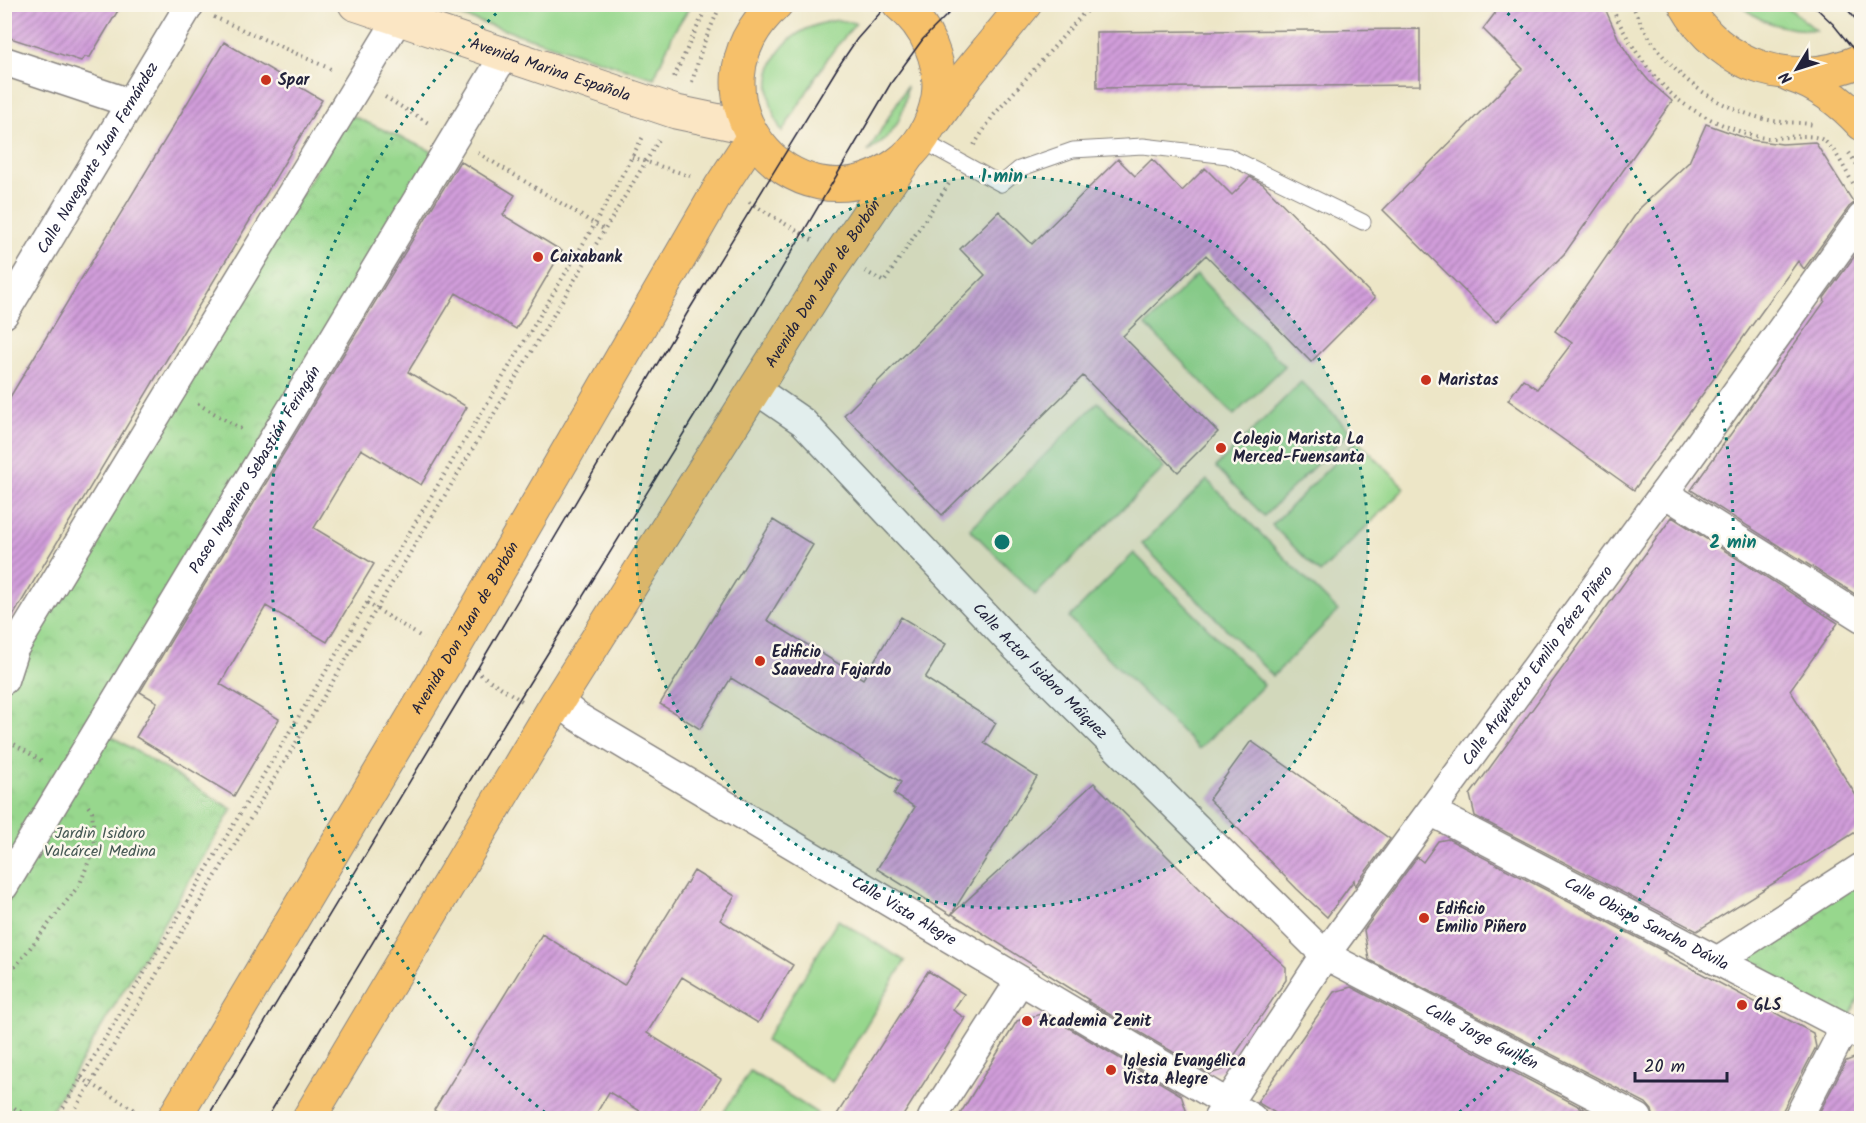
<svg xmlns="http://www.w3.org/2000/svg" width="1866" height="1123" font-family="Kalam,sans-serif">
	<defs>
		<pattern id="park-crowns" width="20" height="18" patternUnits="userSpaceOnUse" patternTransform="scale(1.5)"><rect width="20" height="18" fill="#97d78d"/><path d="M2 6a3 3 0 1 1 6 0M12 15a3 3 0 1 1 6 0" fill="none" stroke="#82b87b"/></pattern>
		<pattern id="building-hatch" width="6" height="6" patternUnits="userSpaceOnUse" patternTransform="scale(1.5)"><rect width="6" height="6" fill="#d19dda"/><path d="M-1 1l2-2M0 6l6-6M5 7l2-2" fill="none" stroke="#a980b2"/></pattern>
	</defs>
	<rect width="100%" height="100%" fill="#fbf7ec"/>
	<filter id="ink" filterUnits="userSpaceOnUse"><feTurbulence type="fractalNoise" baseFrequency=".0167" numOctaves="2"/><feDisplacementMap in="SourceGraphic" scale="12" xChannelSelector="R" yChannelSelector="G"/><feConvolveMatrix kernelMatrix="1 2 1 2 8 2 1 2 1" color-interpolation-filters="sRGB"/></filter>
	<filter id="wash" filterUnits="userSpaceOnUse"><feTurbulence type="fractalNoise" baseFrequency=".008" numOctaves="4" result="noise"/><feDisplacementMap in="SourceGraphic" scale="24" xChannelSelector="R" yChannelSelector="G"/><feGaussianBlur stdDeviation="1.35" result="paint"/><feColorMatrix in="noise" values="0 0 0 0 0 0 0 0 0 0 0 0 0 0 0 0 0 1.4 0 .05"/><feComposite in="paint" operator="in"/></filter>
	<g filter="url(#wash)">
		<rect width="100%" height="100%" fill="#ede6c7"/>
		<path fill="#97d78d" stroke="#5c7c64" stroke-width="1.5" d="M427,5L691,4V5L675,30L654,78Z
			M1741,5H1785L1816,30C1788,30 1761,25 1741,5Z
			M838,20L856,23L829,56L782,132C751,77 776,28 838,20Z
			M907,86C904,119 895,134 868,152Z
			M1197,275L1285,366L1234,415L1146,325Z
			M1301,382L1350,431L1264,516L1216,467Z
			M1098,402L1164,468L1035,595L970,529Z
			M1357,440L1405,488L1320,573L1272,525Z
			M1207,480L1338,611L1273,676L1142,544Z
			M1134,553L1264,685L1199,749L1069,618Z
			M838,920L905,961L832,1082L765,1041Z
			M750,1071L817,1113L814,1118H720Z"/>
		<path fill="url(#park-crowns)" stroke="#5c7c64" stroke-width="1.5" d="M350,115L434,152L91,724L232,809L47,1118H5V674Z
			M1861,867V993L1845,1027L1717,961Z"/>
		<g id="blocks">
			<path fill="url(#building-hatch)" d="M4,4H122L90,57H85L81,61L4,36Z
				M1502,4H1603L1619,40L1633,62L1649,81L1672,101L1565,253L1496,322L1383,210L1523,69L1483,29Z
				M1420,29V85L1097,88L1096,32Z
				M224,42L322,100L4,631V407Z
				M1706,124L1751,140L1782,144L1815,142L1854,203L1849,207L1804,269L1798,261L1634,490L1508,400L1523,379L1537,389L1572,343L1555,331L1640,208L1689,162Z
				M1118,159L1135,176L1152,159L1182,191L1205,168L1232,195L1250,177L1263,184L1375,298L1311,362L1206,255L1123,336L1218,432L1178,472L1083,376L942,515L844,415L985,275L960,249L999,211L1032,244Z
				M460,161L515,195L503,215L562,251L516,329L456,293L408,372L467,407L421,485L361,449L314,528L374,564L327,642L266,606L220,684L279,719L234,796L136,737L157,702L140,692Z
				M1862,246V591L1858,596L1691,490L1825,301L1824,298Z
				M1672,517L1838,623L1790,690L1862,805V828L1697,931L1475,816L1470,795Z
				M773,520L813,545L767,620L863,679L901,617L946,644L925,678L996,723L984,743L1037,777L951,915L877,869L915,807L894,794L901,782L731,678L700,729L660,704Z
				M1251,741L1390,839L1355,886L1354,880L1327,917L1297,889L1209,799Z
				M1094,783L1214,903L1286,967V980L1225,1069L1210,1074L1087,1001L1089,1000L952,914Z
				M1448,839L1665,952L1663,953L1813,1033L1816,1047L1783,1110L1782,1119H1654L1652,1110L1646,1103L1369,960L1364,930L1417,857L1423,862L1438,841Z
				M694,871L735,896L720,920L793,965L758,1023L682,977L647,1033L721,1079L696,1119H653L609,1092L593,1119H447L434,1110L542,934L624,985Z
				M928,971L964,994L953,1010L965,1018L901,1119H834Z
				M1351,987L1603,1119H1285L1257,1102L1334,992Z
				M1044,1013L1181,1095L1189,1119H957L1017,1021Z
				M1862,1055V1119H1816L1846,1061Z"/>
		</g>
	</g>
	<g filter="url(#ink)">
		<use href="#blocks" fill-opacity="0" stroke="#888481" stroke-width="1.5"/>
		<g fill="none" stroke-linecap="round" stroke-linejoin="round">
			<defs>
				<path id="lane" d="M921,140L1001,184L1019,169L1073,150L1143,146L1228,156L1363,222"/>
				<g id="street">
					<path d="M4,61L130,103"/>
					<path id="s1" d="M4,314L190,4"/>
					<path id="s2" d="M755,389L803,422L1011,643L1325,955L1638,1118"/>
					<path d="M1664,493L1862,618"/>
					<path d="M4,680L14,649L398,19"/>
					<path id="s3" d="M558,701L578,717L1252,1118"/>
					<path id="s4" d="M1432,812L1862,1036"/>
					<path id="s5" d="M4,886L505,54"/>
					<path d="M1717,961L1862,867"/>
					<path d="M932,1118L1020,981"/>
					<path id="s6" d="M1218,1118L1325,955L1664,493L1862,217"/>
					<path d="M1798,1118L1845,1027"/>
				</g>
				<g id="secondary">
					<path id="s7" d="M355,4L676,112L748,127"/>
				</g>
				<g id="primary">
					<path d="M776,4C677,93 791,237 896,165C919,149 933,125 938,97C943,63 927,26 899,4"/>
					<path d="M1685,4C1721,69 1795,90 1862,60"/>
					<path d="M1790,75C1818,84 1842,102 1862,124"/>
					<path d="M935,120L967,75L1025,4"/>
					<path id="s8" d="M174,1118L450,655L721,186L753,137"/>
					<path id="s9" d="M309,1118L558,701L828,273L906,158"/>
				</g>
			</defs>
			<use href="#lane" stroke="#888481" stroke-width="17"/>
			<use href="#street" stroke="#888481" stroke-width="31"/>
			<use href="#secondary" stroke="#888481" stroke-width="35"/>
			<use href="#primary" stroke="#888481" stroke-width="35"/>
			<path stroke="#888481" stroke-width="4" stroke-dasharray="1.5 4.5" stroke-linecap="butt" d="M1610,4C1625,37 1648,74 1676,98C1697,115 1733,131 1759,137C1777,141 1808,131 1823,140C1836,148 1848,176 1856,189
				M1632,4C1658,66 1707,107 1773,121C1787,123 1801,122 1814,125
				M214,17L333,70
				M674,77L708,4
				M692,82L703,45L721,4
				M385,97L430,124
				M974,145L993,116L1082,15L1097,4
				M478,153L605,230
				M1849,153L1862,172
				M632,157L690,176
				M749,202L812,240
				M865,271L884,282L950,182
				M198,404L243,430
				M367,603L423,638
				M475,671L522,701
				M4,738L45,763
				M4,988L8,976L80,884L95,845L92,811L87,805
				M81,1078L144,1115
				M4,1102L32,1118
				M57,1118L595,224L644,135
				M70,1118L660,138"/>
			<use href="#lane" stroke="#fff" stroke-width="15"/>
			<use href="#street" stroke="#fff" stroke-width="28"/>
			<use href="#secondary" stroke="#fbe6c4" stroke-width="33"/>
			<use href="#primary" stroke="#f6c06b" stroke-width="33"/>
			<path stroke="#22223b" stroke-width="1.5" d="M1812,4L1833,24L1862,60
				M1843,4L1862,27
				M207,1118L463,693L689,310L838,67L857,39L888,4
				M267,1118L507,719L711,389L891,83L923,39L958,4"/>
		</g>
	</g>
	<circle cx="1002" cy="542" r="366" fill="#0f766e" fill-opacity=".12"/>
	<g fill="none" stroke="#0f766e" stroke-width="3" stroke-dasharray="3 6">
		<circle cx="1002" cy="542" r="366"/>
		<path d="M552 1118A731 731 0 0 1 503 7M1501 7A731 731 0 0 1 1452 1118"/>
	</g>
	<g fill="#c8321e" stroke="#fbf7ec" stroke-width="2">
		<circle cx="266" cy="80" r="6"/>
		<circle cx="538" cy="257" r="6"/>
		<circle cx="1426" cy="380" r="6"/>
		<circle cx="1221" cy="448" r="6"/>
		<circle cx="760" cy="661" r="6"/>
		<circle cx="1424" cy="918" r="6"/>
		<circle cx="1742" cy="1005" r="6"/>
		<circle cx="1027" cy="1021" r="6"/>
		<circle cx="1111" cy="1070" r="6"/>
	</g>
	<g text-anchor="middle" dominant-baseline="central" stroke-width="5" stroke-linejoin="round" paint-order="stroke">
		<g font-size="16" fill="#22223b" stroke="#fbf7ec">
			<text stroke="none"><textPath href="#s7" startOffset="206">Avenida Marina Española</textPath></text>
			<text stroke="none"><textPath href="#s1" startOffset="182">Calle Navegante Juan Fernández</textPath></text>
			<text stroke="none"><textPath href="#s9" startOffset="980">Avenida Don Juan de Borbón</textPath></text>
			<text stroke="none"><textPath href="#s5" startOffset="486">Paseo Ingeniero Sebastián Feringán</textPath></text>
			<text stroke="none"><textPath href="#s8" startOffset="570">Avenida Don Juan de Borbón</textPath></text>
			<text stroke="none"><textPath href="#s6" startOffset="554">Calle Arquitecto Emilio Pérez Piñero</textPath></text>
			<text stroke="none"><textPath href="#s2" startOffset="402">Calle Actor Isidoro Máiquez</textPath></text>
			<text stroke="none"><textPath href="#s3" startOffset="405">Calle Vista Alegre</textPath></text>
			<text stroke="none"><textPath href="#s4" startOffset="242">Calle Obispo Sancho Dávila</textPath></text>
			<text stroke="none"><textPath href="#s2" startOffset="981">Calle Jorge Guillén</textPath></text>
		</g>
		<g font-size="16" font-weight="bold" fill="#22223b" stroke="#fbf7ec" text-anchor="start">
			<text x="278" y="80">Spar</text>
			<text x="550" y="257">Caixabank</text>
			<text x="1438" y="380">Maristas</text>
			<text x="1233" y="439">Colegio Marista La<tspan x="1233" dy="18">Merced-Fuensanta</tspan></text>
			<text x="772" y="652">Edificio<tspan x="772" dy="18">Saavedra Fajardo</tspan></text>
			<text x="1436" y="909">Edificio<tspan x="1436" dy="18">Emilio Piñero</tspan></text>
			<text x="1754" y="1005">GLS</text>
			<text x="1039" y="1021">Academia Zenit</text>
			<text x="1123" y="1061">Iglesia Evangélica<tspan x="1123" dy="18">Vista Alegre</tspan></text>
		</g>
		<g font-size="16" fill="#455854" stroke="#fbf7ec">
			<text x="100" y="833">Jardin Isidoro<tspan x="100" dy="18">Valcárcel Medina</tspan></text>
		</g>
	</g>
	<circle cx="1002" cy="542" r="9" fill="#0f766e" stroke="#fbf7ec" stroke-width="3"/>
	<g font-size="18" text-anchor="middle" font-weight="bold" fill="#0f766e" stroke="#fbf7ec" stroke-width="5" stroke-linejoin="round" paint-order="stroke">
		<text x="1002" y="182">1 min</text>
		<text x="1733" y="548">2 min</text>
	</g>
	<rect width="1866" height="1123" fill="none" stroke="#fbf7ec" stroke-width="24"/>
	<g transform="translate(1797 69) rotate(232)" stroke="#fbf7ec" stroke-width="4.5" paint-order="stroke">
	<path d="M0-4.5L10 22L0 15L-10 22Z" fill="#22223b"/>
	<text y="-9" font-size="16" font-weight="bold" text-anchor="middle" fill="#22223b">N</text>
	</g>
	<path d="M1635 1072v9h92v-9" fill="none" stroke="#22223b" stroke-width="3"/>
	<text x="1644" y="1072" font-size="18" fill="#22223b" stroke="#fbf7ec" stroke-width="4.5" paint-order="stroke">20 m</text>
</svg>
